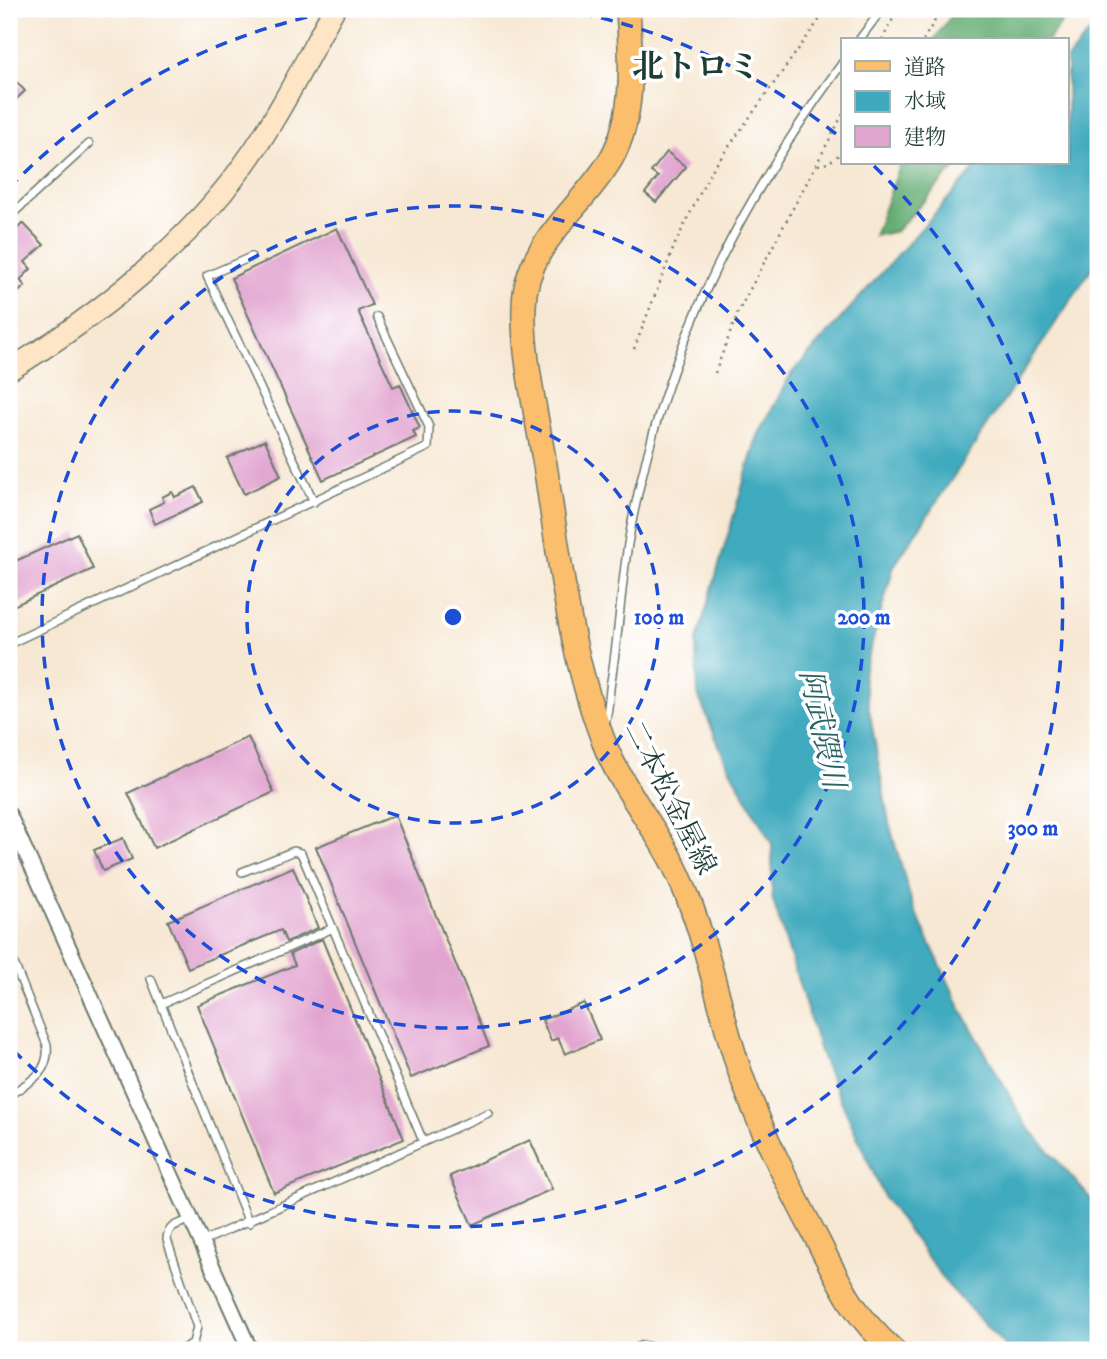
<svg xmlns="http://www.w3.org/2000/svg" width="1107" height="1359" font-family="'IM FELL DW Pica','Noto Serif JP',serif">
	<rect width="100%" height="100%" fill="#fff"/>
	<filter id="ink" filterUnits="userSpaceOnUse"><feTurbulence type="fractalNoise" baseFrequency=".0143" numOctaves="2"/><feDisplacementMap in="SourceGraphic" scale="14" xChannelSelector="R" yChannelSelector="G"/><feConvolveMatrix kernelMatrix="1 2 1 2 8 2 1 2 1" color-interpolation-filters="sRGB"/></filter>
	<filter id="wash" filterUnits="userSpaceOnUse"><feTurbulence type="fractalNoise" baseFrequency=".00686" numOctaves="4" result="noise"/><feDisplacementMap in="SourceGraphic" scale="28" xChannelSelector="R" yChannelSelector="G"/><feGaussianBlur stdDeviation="1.57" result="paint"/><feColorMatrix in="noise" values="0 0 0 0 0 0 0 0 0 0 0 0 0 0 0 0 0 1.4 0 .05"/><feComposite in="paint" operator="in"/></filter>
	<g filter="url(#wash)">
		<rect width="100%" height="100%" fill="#f7e8d4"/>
		<path fill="#65ad74" stroke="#427554" stroke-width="2" d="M956,9H1072L1048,40H934Z
			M901,163H959L896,231L874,236Z"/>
		<path fill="#3faabe" stroke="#2f7479" stroke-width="2" d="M1098,22V259L894,566L863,675L889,823L913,907L961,1009L1026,1125L1098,1207V1350H1009L948,1285L885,1199L822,1058L772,897V844L726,762L698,695L696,643L757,437L791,374L980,163H1067V59Z"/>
		<g id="blocks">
			<path fill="#e2a5d0" d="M9,74L25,91L9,106Z
				M667,152L686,167L656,202L645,193L658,177L651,172Z
				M23,223L44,245L25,262L31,269L20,280L25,286L14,296L9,290V237Z
				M337,228L372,305L358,311L393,387L400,384L420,428L413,431L416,437L323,480L231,278Z
				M265,440L281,476L244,494L227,458Z
				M196,487L203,502L155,524L149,509L164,502L162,497L172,492L175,497Z
				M77,533L93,569L9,608V564Z
				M248,737L274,792L154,848L128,793Z
				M395,815L489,1046L411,1078L316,847Z
				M123,838L132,859L103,871L94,850Z
				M293,867L318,928L286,942L281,930L188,968L168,921Z
				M322,939L404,1139L274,1193L197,1005L295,965L290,954Z
				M584,1003L600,1040L565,1054L558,1038L551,1041L542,1020Z
				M530,1140L552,1189L472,1225L450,1176Z"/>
		</g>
	</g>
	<g filter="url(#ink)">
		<use href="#blocks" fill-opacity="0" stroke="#6b796c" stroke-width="2"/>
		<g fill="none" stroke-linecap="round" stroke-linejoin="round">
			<defs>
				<path id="lane" d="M859,40L882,9
					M9,217L89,144
					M251,257L207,276L314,502
					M9,644L428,447L429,427L377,317
					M605,723C609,710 609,694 611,681C619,633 621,585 629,538C662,355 734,210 843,62
					M242,872L294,851L301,853L423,1141
					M9,951L47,1045C50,1073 30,1082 9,1095
					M151,979L249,1223
					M161,1004L333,928
					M201,1242L488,1113
					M181,1350L193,1343L197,1327L167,1240C167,1225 178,1224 191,1220
					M633,1350L643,1345L663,1350"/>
				<path id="street" d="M9,815L250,1350"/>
				<path id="secondary" d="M9,370C97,317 191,242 250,156C282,110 307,58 334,9"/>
				<path id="primary" d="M628,9C631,57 636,115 611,159C581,210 525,243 524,306C522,355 537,417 545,465C560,561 570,659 607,750C627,797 663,836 682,883C708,943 719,1010 740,1072C760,1129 788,1184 816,1237C840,1284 853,1315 893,1350"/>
			</defs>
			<use href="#lane" stroke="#6b796c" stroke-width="10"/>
			<use href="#street" stroke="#6b796c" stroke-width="18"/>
			<use href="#secondary" stroke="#6b796c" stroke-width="24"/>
			<use href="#primary" stroke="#6b796c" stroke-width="26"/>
			<path stroke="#6b796c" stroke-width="2.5" stroke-dasharray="2 5" stroke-linecap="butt" d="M882,40L898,9
				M923,40L942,9
				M818,165L828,163L843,152
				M634,349L675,244L710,173L827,9
				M715,373L738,312L843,114"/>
			<use href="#lane" stroke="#fff" stroke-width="7"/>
			<use href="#street" stroke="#fff" stroke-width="14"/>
			<use href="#secondary" stroke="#fde5c5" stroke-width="21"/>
			<use href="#primary" stroke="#fabe6d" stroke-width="23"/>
		</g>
	</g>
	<g fill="none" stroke="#1d4ed8" stroke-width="3.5" stroke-dasharray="12 9">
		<circle cx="453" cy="617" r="206"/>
		<circle cx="453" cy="617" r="411"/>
		<path d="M9 188A617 617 0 0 1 346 9M560 9A617 617 0 0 1 841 138M874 166A617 617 0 1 1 9 1046"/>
	</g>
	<g text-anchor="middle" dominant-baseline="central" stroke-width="7" stroke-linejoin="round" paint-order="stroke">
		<g font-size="28" fill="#1f3d34" stroke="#fff">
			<text transform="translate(670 798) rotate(63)">二本松金屋線</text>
		</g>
		<g font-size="30" font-style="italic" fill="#2a6364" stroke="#fff">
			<text transform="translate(821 729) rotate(78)">阿武隈川</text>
		</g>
		<g font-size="32" font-weight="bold" fill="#1f3d34" stroke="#fff">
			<text x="696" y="68">北トロミ</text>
		</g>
	</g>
	<circle cx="453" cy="617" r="10" fill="#1d4ed8" stroke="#fff" stroke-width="3.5"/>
	<g font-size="21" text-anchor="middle" font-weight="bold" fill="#1d4ed8" stroke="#fff" stroke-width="7" stroke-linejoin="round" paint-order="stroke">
		<text x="659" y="624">100 m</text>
		<text x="864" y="624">200 m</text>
		<text x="1033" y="835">300 m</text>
	</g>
	<rect width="1107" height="1359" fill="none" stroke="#fff" stroke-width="35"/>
	<rect x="841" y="38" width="228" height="126" fill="#ffffff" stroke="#a5b1ae" stroke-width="2"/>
	<rect x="855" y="61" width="35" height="10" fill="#fabe6d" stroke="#a5b1ae" stroke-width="2"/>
	<text x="904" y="74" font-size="21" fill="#1f3d34">道路</text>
	<rect x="855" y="91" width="35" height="21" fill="#3faabe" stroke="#a5b1ae" stroke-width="2"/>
	<text x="904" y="108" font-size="21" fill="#1f3d34">水域</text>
	<rect x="855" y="126" width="35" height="21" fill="#e2a5d0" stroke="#a5b1ae" stroke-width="2"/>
	<text x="904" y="144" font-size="21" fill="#1f3d34">建物</text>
</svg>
